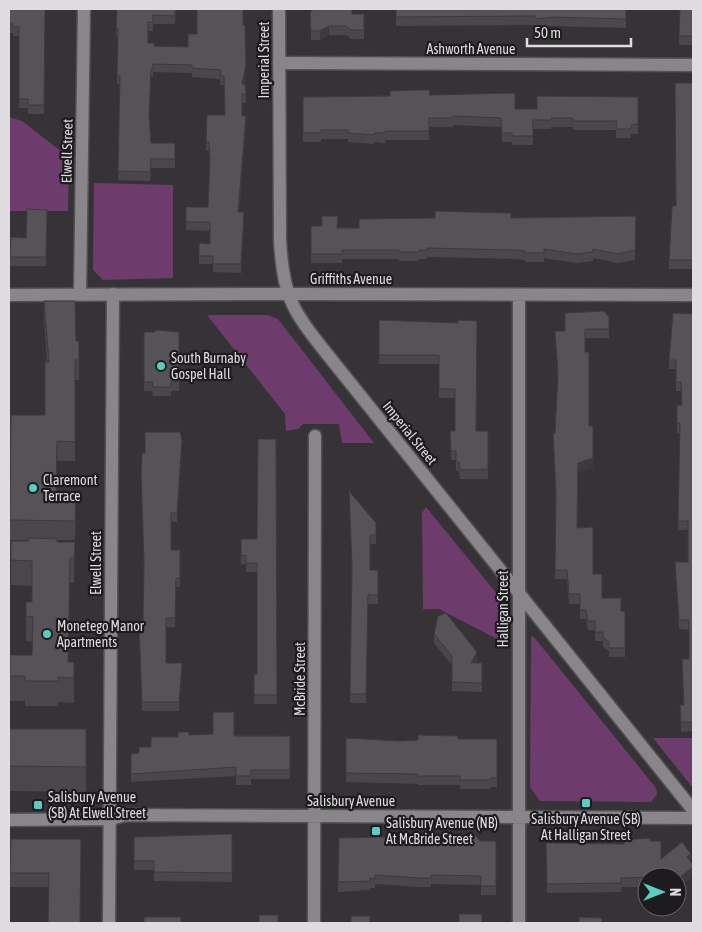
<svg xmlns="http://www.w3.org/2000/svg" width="702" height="932" font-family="'Asap Condensed',sans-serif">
	<rect width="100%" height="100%" fill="#363336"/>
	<path fill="#6d3c6d" d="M9,117L22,121L62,152L69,154L68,211H9Z
		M94,183L173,185V278L103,280L93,270Z
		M207,315H267L278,319L374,443H342L339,424H303L298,429L286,431L285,414Z
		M426,507L502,600L501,641L439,609H423L422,513Z
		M531,636L534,637L656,788L657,794L651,802L540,801L530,787Z
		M653,738H693V788Z"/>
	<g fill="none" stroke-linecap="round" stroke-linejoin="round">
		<defs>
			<path id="street" d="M279,63L693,65
				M80,294L84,9
				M287,294L693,295
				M519,295V923
				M9,820L110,819L126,815L693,818
				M109,923L113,294
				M314,923L315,436"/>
			<path id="secondary" d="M279,9L280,240C283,297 292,310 327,354L693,810
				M9,295L287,294"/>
		</defs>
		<use href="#street" stroke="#535153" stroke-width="15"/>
		<use href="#secondary" stroke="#535153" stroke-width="15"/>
		<use href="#street" stroke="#888688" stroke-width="12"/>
		<use href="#secondary" stroke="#888688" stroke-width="12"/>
	</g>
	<path fill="#494749" d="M9,9H45L44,114H28V108H19V36H13V33H9Z
		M117,9H176L175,24H153V31H148V43L154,46L188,47L197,34L243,25L246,73L244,84H245L246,103H242V116L246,125L239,212L244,220L241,273L213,272V264H199V243L210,244V231L186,230V207H208L210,164L209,151H206L207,115H225L224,85H220V79L192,77V73L153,72V77H151L149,118L151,143H175V168H151L150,181L118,180L120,84H117L118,37H116Z
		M396,9H626V28L552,26L535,28V25L396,26Z
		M693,9V45H679V36Z
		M310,11L352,14H364V39H351L346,35H329L320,40H311Z
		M693,83V269H669V260L676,206Z
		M429,95L515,109H537L638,97V134H631V138H616V130H573V127H551V129H533V145H512V142H502L501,127L453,125V127H429V140H385V143L374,142V144L348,142V139H321V142H303V97Z
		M47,210L46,266H10L11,237L26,238Z
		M636,216L635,260L618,263L593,258V261L576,263L544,258V262H525V260L516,259L427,257V259H419V261H399V259H342V263H311V226L359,228L511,218Z
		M44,301L76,341H79V380H75V461H57L56,495H76L75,540H57V542H75L74,583H70L68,662H74V703L58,702V706H25V701H10V655H32V642L26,641V602H32V586L11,585V541H28V540H10L11,415H45L47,362L44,320Z
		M693,314V731L681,732L680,705H683L682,659H689V630L679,629L675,562H688V530H678L680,433H677V405H682L681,391H676V369H669V360Z
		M609,317V338H585V352L589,426L593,467L578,472L577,528L602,598L621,611H625V657H609V651L603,647V641H595V630H588L586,619H580V604H569L567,579H555L556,499L553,433H555L558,378L555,331H565Z
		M379,320L458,323L476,431H488V479H460L459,471H456V460H451L450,431H455V398H439V364H379Z
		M144,332H179V391H171V396H153L152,391H144Z
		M276,439L277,704H254V674H257V572H246V564L241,565V539H257Z
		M182,449L177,522H171V550H180V587H176L175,627H166V663L182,672L179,711H142L139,634L143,625L144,569Z
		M349,491L376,523V544H370V570H378V604H368L366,703H350L352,572Z
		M434,634L477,661L476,663H482V692L452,691V665L434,643Z
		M9,729H86V792L9,791Z
		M189,735L290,736V779H251V785H236V776L131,782V754L139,753L151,747L178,737Z
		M346,738L399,741L497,739V787H490V789H460V785H418V784L346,782Z
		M232,834V882L154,881V870H134V837Z
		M339,838L496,841V895H481V885L431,884V887H418L375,884V888H370V890L338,892Z
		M11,839H81L49,887H10Z
		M650,841L661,859L691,862L693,865V876L679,888L677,885V877H647V887H621V892L547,893L546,843L624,844Z"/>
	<path fill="#3c3a3c" d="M329,26V35L320,40V31Z
		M246,64V73L242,92V84Z
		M246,116V125L238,220V212Z
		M182,440V449L177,522V513Z
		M593,458V467L578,472V463Z
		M477,652V661L471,672V663Z
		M182,663V672L179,711V702Z
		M691,854V863L687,857Z
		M693,867V876L679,888V878Z"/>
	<path fill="#555355" stroke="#3c3a3c" d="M9,9H45L44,105H28V99H19V27H13V24H9Z
		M117,9H175V16L153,15V22H148V43H154V46L188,47V34H197V9H243V25H245L246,64L242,84H245L246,94H242V116H246L238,212H244L241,264H213V256H199V243L210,244V222H186V207H208L210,159L209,142H206L207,115H225L224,76H220L221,70L192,68V65L153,64V69H151L149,115L151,143H175V159H151L150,172L118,171L120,76H117L118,28H116Z
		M312,9H352V14H364V30H351L346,26H329L320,31H311L310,11H312Z
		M396,9H626V19L552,17L535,19V16L396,17Z
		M680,9H693V36H679Z
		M675,83H693V260H669L672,206H676Z
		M416,90H430L429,95L515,93V109H537V96L638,97V124L631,125V129H616L617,121H573V118H551V120H533V136H512V133H502L501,118L453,116V118H429V131H385V133H374V135L348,133V130H321V133H303V97L390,96V91Z
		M27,209L47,210L46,257H10L11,237L26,238Z
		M435,211L511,213V218L636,216L635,250L618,254L593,249V252L576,254L544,249V253H525V251L516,250L427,248V250H419V252H399V250H342V254H311V226H322V216H338L337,228H359V219L435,218Z
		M44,301H75L76,341H79V360H75V442L57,441L56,495H76L75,521L10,520L11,415H45V362H49Z
		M604,311L609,317V329H585V352H589V426H593V458L578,463L577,528L593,527V574H602V598H621V611H625V648H609V642L603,638V632H595V621H588L586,610H580V594H569L567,570H555L556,492L553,433H555L558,373L555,331H565V313Z
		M673,313L693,314V722H681L680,705H684L682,659H689V620H679L675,562H688V521H678L680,423H677V405H682L681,382H676V360H669Z
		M379,320L458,323V320L477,321L476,431H488V469L460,470L459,462H456V451H451L450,431H455V389H439V355H379Z
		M155,330L179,332V382H171V387H153L152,382H144V332H155Z
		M145,432H180L182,440L177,513H171V550H180V578H176L175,618H166V663H182L179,702H142L139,625H143L144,562L141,474L142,453H145Z
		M258,439H276L277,695H254V674H257V563H246V555L241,556V539H257Z
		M349,491L376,523V535H370V570H378V595H368L366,694H350L352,566Z
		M28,538L57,539V542H75L74,558H70L68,662H74V678L58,677V681H25V676H10V655H32L33,617L26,616V602H32V561L11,560V541H28Z
		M446,613L477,652L471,663H482V683L452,682V656L434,634L438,616Z
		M213,712H234V736H290V770H251V776H236V767L131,774V754L139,753V747H151V737H178V732H189V735L213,734Z
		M9,729H86V767L9,766Z
		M418,735L458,736V739H497V778H490V780H460V776H418V774L346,773V738L399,741L418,740Z
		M232,834V873L154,872V861H134V837Z
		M475,835L480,841H496V886H481V876L431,875V878H418L375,875V879L370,878V881L338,882L339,838Z
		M650,838V841H661V859L682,842L691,854L687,857L693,865V867L679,878L674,872H657V877L621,878V883L547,884L546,843L624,844V840Z
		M11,839H81L80,923H48L49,873H10Z
		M459,914H482V923H459Z
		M259,915H278V923H259Z
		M351,916H370V923H351Z
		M144,917H181V923H144Z
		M579,917L602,918V923H579Z"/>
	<g fill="#57cec1" stroke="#1d1b1d" stroke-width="2">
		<circle cx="161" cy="366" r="5"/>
		<circle cx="33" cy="488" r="5"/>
		<circle cx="47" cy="634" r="5"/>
		<rect x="581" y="798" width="10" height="10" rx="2.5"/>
		<rect x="33" y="800" width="10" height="10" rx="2.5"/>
		<rect x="371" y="826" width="10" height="10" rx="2.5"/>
	</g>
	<g text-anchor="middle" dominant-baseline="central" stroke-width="4.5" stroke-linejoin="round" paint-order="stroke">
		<g font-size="14" fill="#dedcde" stroke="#1d1b1d">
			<text x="471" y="49">Ashworth Avenue</text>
			<text transform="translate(264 60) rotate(-90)">Imperial Street</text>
			<text transform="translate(67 151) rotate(-89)">Elwell Street</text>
			<text x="351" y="279">Griffiths Avenue</text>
			<text transform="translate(410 433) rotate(51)">Imperial Street</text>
			<text transform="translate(96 563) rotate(-90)">Elwell Street</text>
			<text transform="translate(503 609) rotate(-90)">Halligan Street</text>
			<text transform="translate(300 679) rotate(-90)">McBride Street</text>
			<text x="351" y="801">Salisbury Avenue</text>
		</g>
		<g font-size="14" fill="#dedcde" stroke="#1d1b1d" text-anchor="start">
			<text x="171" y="358">South Burnaby<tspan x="171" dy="16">Gospel Hall</tspan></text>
			<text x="43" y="480">Claremont<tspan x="43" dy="16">Terrace</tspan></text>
			<text x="57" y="626">Monetego Manor<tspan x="57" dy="16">Apartments</tspan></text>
			<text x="48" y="797">Salisbury Avenue<tspan x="48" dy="16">(SB) At Elwell Street</tspan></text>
			<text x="586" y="819" text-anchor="middle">Salisbury Avenue (SB)<tspan x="586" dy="16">At Halligan Street</tspan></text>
			<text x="386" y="823">Salisbury Avenue (NB)<tspan x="386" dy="16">At McBride Street</tspan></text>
		</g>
	</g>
	<rect width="702" height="932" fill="none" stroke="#dedcde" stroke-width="20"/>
	<g transform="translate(662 892) rotate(90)"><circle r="24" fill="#1d1b1d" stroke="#6a686a"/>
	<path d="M0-4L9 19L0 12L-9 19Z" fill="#57cec1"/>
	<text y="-8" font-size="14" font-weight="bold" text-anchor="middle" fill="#dedcde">N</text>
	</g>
	<path d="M527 38v8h104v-8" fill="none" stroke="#dedcde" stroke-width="2.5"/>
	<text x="534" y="38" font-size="15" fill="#dedcde" stroke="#1d1b1d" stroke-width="4" paint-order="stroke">50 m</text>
</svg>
